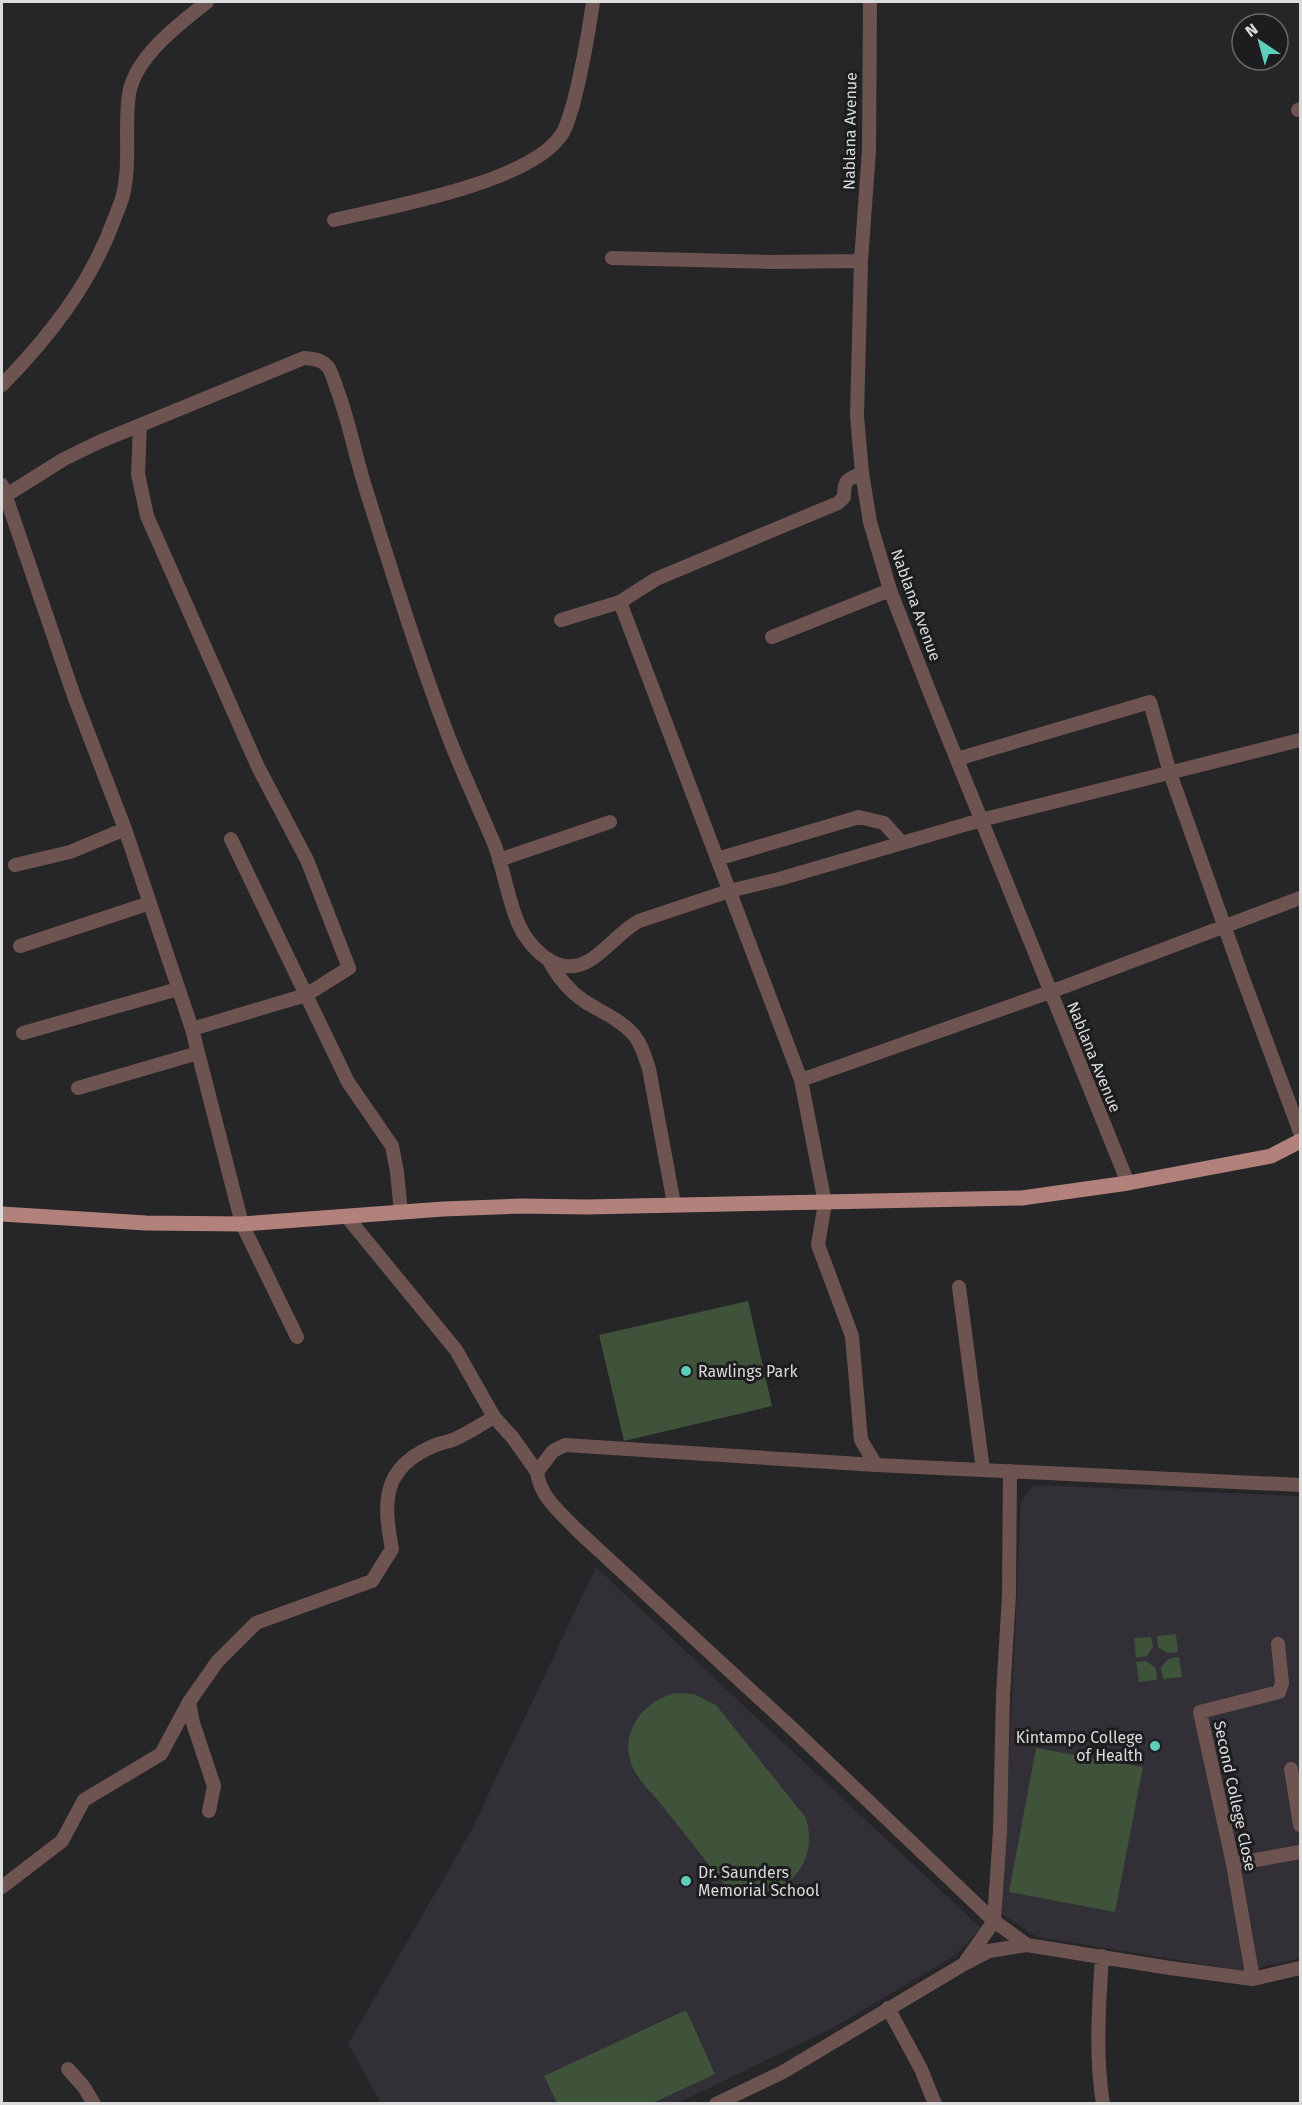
<svg xmlns="http://www.w3.org/2000/svg" width="1302" height="2105" font-family="'Fira Sans',sans-serif">
	<rect width="100%" height="100%" fill="#262528"/>
	<path fill="#322f36" d="M1034,1485L1300,1496V1958L1245,1971L1037,1937L1002,1914L1021,1501Z
		M596,1567L981,1928L956,1955L833,2028L678,2103H381L348,2044L470,1833Z"/>
	<path fill="#3e533a" d="M748,1301L772,1406L624,1441L599,1335Z
		M1176,1634L1178,1652L1167,1653L1158,1647L1157,1636Z
		M1151,1637L1153,1647L1147,1656L1136,1658L1134,1638Z
		M1179,1657L1182,1677L1163,1679L1161,1667L1168,1659Z
		M1146,1661L1156,1668L1157,1680L1139,1682L1136,1662Z
		M677,1693L694,1694L716,1705L806,1818C822,1871 772,1911 724,1884C703,1857 682,1831 661,1804C652,1793 639,1781 633,1768C617,1734 644,1699 677,1693Z
		M1036,1748L1143,1767L1115,1912L1009,1892Z
		M686,2010L715,2074L653,2103H557L544,2076Z"/>
	<g fill="none" stroke-linecap="round" stroke-linejoin="round">
		<path stroke="#6d5451" stroke-width="14" d="M870,2L869,151L861,261L857,416L862,473L870,522L890,590L930,693L1128,1183
			M1298,110L1300,109
			M334,220C390,207 525,183 559,138C567,129 569,116 573,105C582,70 588,37 593,2
			M612,258L770,262L861,261
			M2,385C49,337 90,285 114,220C117,212 121,203 123,195C131,162 124,127 129,94C135,57 179,24 207,2
			M140,425L138,474L147,516L258,767L307,860L349,968L306,995L192,1029
			M862,473C847,480 844,479 844,497L838,503L656,579L620,602L801,1080L825,1203L818,1245L852,1336L861,1440L876,1465
			M2,485L74,696L125,829L192,1029L242,1224L297,1337
			M5,496L64,459L99,442L304,358C314,359 321,359 328,367C333,374 335,385 338,392C350,425 356,459 367,493C393,575 418,657 449,738C463,774 480,810 495,846C505,873 510,913 525,936C533,948 546,961 560,965C593,974 613,934 639,921L729,891L779,879L981,820L1300,740
			M561,620L620,602
			M772,637L890,590
			M957,759L1150,702L1170,773L1241,973L1300,1132
			M231,839L348,1082L392,1146L397,1172L401,1212
			M717,859L859,817L884,823L902,843
			M499,860L610,822
			M15,865L70,852L125,829
			M20,946L150,903
			M548,959C557,976 568,990 584,1001C601,1012 620,1019 634,1035C642,1045 645,1057 649,1069L674,1204
			M23,1033L178,989
			M801,1080L1050,992L1300,898
			M78,1088L198,1053
			M347,1217L456,1350L494,1417L513,1438L537,1472L553,1451L565,1445L876,1465L1300,1485
			M959,1287L983,1470
			M537,1472C540,1497 560,1512 577,1530L795,1731L994,1921L1027,1945
			M189,1702L193,1723L214,1786L209,1811
			M1291,1769L1300,1825
			M1233,1864L1300,1852
			M2,1887L62,1841L84,1800L161,1754L189,1702L217,1662L256,1623L372,1581L392,1549C383,1502 382,1469 431,1447C439,1443 449,1442 457,1438C470,1432 482,1424 494,1417
			M1102,1956C1099,2006 1095,2054 1103,2104
			M966,1961L994,1921L1000,1831L1003,1695L1009,1595L1010,1471
			M1253,1979L1233,1864L1200,1712L1279,1692L1282,1683L1278,1644
			M888,2008L921,2069L935,2104
			M68,2069L84,2087L94,2104
			M716,2104L783,2072L964,1964L989,1951L1027,1945L1170,1968L1253,1979L1300,1968"/>
		<path stroke="#b2817b" stroke-width="15" d="M2,1214L146,1223L242,1224L443,1209L521,1206L586,1207L1022,1198L1128,1183L1271,1156L1300,1141"/>
	</g>
	<g fill="#5dceb9" stroke="#1d1c1e" stroke-width="2">
		<circle cx="686" cy="1371" r="6"/>
		<circle cx="1155" cy="1746" r="6"/>
		<circle cx="686" cy="1881" r="6"/>
	</g>
	<g text-anchor="middle" dominant-baseline="central" stroke-width="6" stroke-linejoin="round" paint-order="stroke">
		<g font-size="16" fill="#dcdbdc" stroke="#1d1c1e">
			<text transform="translate(850 131) rotate(-89)">Nablana Avenue</text>
			<text transform="translate(916 605) rotate(70)">Nablana Avenue</text>
			<text transform="translate(1094 1057) rotate(68)">Nablana Avenue</text>
			<text transform="translate(1235 1796) rotate(78)">Second College Close</text>
		</g>
		<g font-size="16" fill="#dcdbdc" stroke="#1d1c1e" text-anchor="start">
			<text x="698" y="1371">Rawlings Park</text>
			<text x="1143" y="1737" text-anchor="end">Kintampo College<tspan x="1143" dy="18">of Health</tspan></text>
			<text x="698" y="1872">Dr. Saunders<tspan x="698" dy="18">Memorial School</tspan></text>
		</g>
	</g>
	<rect width="1302" height="2105" fill="none" stroke="#dcdbdc" stroke-width="6"/>
	<g transform="translate(1260 42) rotate(324)"><circle r="28" fill="#1d1c1e" stroke="#69686a" stroke-width="1.5"/>
	<path d="M0-4.5L10 22L0 15L-10 22Z" fill="#5dceb9"/>
	<text y="-9" font-size="16" font-weight="bold" text-anchor="middle" fill="#dcdbdc">N</text>
	</g>
</svg>
